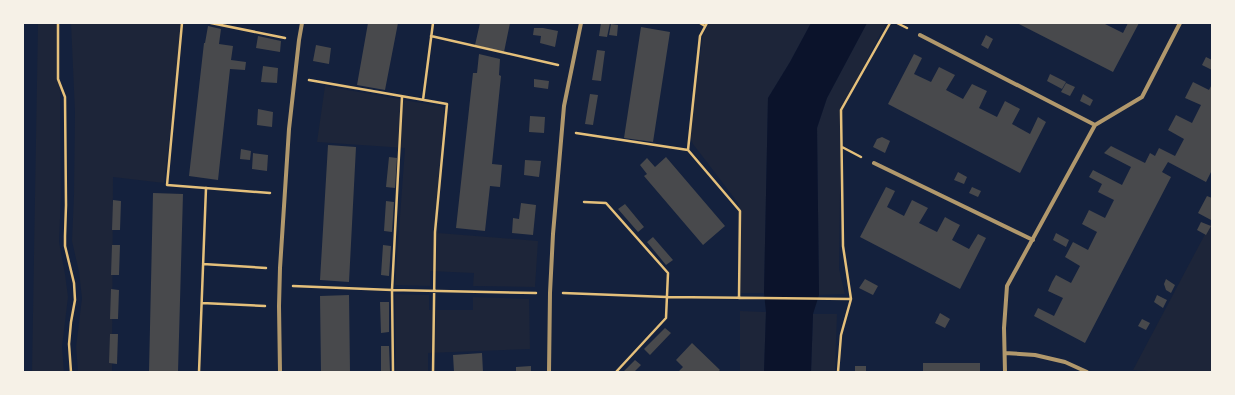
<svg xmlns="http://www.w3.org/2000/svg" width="1235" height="395" font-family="'Zilla Slab',serif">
	<rect width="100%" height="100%" fill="#14213d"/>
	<path fill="#1d2539" d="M38,23H57L60,93L61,195L59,242L65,274L68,297L62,347L64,372H32Z
		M71,23H184L164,183L113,177L112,372H78L76,347L82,298L79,272L72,241L74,195L75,112Z
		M709,23H811L790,62L768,98L764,293H741V239L738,203L693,144L689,134L703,35Z
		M867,23H886L850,93L841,119L839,269L845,294L819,295L817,128L827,98Z
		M325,86L444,107L438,233L538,241L535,287L473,286L474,273L430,271V286L395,285L405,148L317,142Z
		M1212,221V372H1163L1133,370Z
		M395,294L429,295V310H473V297L529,299L530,349L428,353V372H396Z
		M740,311L766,312L764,372H740Z
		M813,314H837L835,372H811Z"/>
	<path fill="#0b132b" d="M811,23H867L827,98L817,128L819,295L813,314L811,372H764L766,312L764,293L768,98L790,62Z"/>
	<path fill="#48494c" d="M368,23H398L385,90L357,85Z
		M480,23H510L504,52L475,45Z
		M601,23H610L607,37L599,36Z
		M1017,23H1105V24L1123,33L1128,23H1139L1113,72Z
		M611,24L618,25L617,36L609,35Z
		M208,26L221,29L219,44L233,46L231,60L246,62L245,70L230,69L218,180L189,176L204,43H205Z
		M641,27L670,32L653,142L624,138Z
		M534,28H543L558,31L555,47L540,43L541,36L533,35Z
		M986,35L993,39L988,49L981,45Z
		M258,36L281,41L280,52L256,48Z
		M316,45L331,48L329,64L313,61Z
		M597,50L605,51L601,81L592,80Z
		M479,54L500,59L499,75L501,76L492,164L502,165L500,187L490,186L485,231L456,228L473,73H477Z
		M914,54L922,58L914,74L931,82L939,67L955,75L946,90L963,99L972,84L987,91L979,108L997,117L1005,101L1020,109L1012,124L1030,134L1038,117L1046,122L1020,173L888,104Z
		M1206,57L1212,60V70L1202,65Z
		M263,66L278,68L277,83L261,82Z
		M1050,74L1066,82L1062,89L1047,81Z
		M534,79L549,81L548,89L534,87Z
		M1193,82L1209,90L1212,84V170L1206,182L1168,162L1162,172L1171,177L1085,343L1034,316L1038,308L1054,316L1063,298L1048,291L1052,282L1056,275L1071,283L1080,266L1065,257L1073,242L1088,250L1097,232L1082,224L1089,210L1105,218L1114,200L1098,192L1102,184L1089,177L1093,170L1122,185L1131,167L1104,153L1111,146L1145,163L1150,153L1155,156L1159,148L1175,156L1184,139L1168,130L1176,115L1192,123L1201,105L1185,98Z
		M1066,83L1075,87L1070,96L1061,92Z
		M590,94L598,95L593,125L585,124Z
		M1083,94L1093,100L1090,106L1080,101Z
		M258,109L273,112L272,127L257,125Z
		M530,116L545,117L544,133L529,132Z
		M882,137L890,141L885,153L873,147L877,139Z
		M328,145L356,147L349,282L320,280Z
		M241,149L251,151L250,160L240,159Z
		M253,153L268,155L267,171L252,169Z
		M389,157L397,158L395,188L386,187Z
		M666,157L725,226L703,245L644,176L647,174L640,165L647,158L655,167Z
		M525,160L541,161L539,177L524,175Z
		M958,172L967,177L964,184L954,180Z
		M886,187L895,191L887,207L904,216L912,200L928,208L919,223L937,232L945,217L952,221L960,225L952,240L969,249L978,234L986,238L960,289L860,237Z
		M972,187L981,191L978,197L969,193Z
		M153,193L183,194L178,372H149Z
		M1207,196L1212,198V218L1211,220L1198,213Z
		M113,200L121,201L120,230H112Z
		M386,201L394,202L392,232L384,231Z
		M521,203L536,205L533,235L512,233L513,218L519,219Z
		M625,204L644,227L638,232L618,209Z
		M1201,222L1211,226L1206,235L1197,230Z
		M1056,233L1069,240L1066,247L1053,240Z
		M653,237L673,260L666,265L647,242Z
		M112,245H120L119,275H111Z
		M383,245L391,246L389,276L381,275Z
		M865,279L878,286L873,295L859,288Z
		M1166,279L1175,285L1171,293L1166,290L1164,284Z
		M111,289L119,290L118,319H110Z
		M349,295L350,372H321L320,296Z
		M1157,295L1167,300L1163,308L1154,302Z
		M380,302H389V332L381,333Z
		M940,313L950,319L945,328L935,323Z
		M1142,319L1150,323L1146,330L1138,326Z
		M665,328L671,333L650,355L644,349Z
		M110,334H118L117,364L109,363Z
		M692,343L720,370L718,372H678L683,367L676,360Z
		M381,346H389L390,372H381Z
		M482,353L483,372H454L453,355Z
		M635,360L641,365L634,372H623Z
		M923,363H980V372H923Z
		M531,366V372H516V367Z
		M855,366H866V372H855Z"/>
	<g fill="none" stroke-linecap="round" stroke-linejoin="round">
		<path stroke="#e5c07b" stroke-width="2.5" d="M58,23V79L65,97L66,205L65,236V246L74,283L75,300L71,322L69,344L71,372
			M182,23L167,185L270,193
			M211,23L285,38
			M700,23L705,26
			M707,23L700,36L688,150L740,211L739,298
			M897,23L907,28
			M431,36L558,65
			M309,80L447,104L435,232L433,372
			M423,100L433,23
			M576,133L688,150
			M842,147L861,157
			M584,202L606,203L668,273L666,318L616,372
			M203,264L266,268
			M293,286L392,290L536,293
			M563,293L667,297L851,299L843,246L841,110L890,23
			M202,303L265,306
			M199,372L206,188
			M393,372L392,290L402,97
			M838,372L841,335L851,299"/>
		<path stroke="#b1986c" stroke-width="4" d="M920,35L1095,125
			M874,163L1033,240
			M1005,353L1035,355L1065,362L1087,372
			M280,372L279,306L280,268L289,129L299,40L302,23
			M549,372L550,293L553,234L564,106L581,23
			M1005,372L1004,328L1007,286L1095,125L1142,97L1180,23"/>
	</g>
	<rect width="1235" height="395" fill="none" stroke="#f6f1e7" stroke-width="48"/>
</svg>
